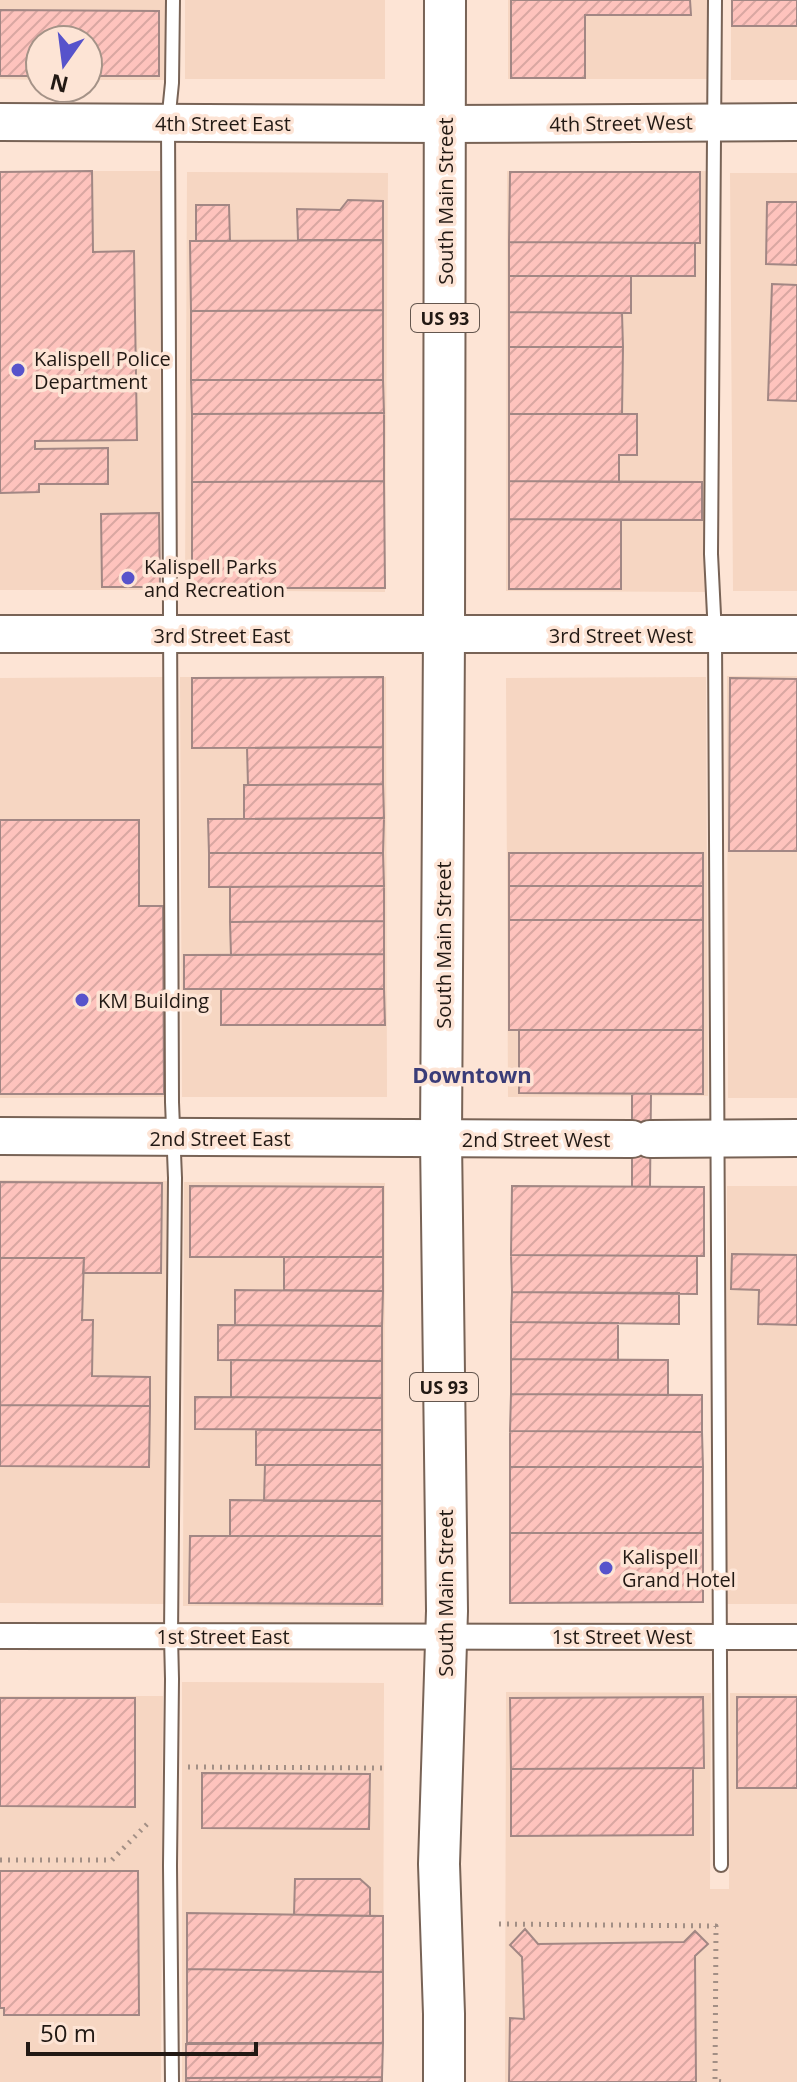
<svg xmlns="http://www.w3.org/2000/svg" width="797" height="2082" font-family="'Open Sans',sans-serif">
	<defs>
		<pattern id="building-hatch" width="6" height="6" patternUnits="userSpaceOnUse" patternTransform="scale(2)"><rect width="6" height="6" fill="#fec3bd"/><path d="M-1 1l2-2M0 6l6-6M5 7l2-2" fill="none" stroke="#d9a7a2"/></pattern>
	</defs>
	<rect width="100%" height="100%" fill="#fde4d5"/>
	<path fill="#f6d6c2" d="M0,0H166V80H88V40H40V80L0,79Z
		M185,0H385V79H185Z
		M508,0H709V79H508Z
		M731,0H797V80H731Z
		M0,171H160L161,590H0Z
		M507,171H709L708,592L506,591Z
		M187,172L388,173L385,592L185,590Z
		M730,173H797V591H733Z
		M727,676H797V1098H728Z
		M165,677L167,1097L0,1098V678Z
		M180,677H386L387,1097H182Z
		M706,677L708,1096L508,1097L506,678Z
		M0,1180L167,1181L165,1604L0,1603Z
		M184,1182L385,1183L384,1607L183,1606Z
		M727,1186H797V1604H726Z
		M182,1682L384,1683L383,2082H182Z
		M506,1692L711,1693L710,1889H729L730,1693L797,1694V2082H505Z
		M0,1696H163L161,2082H0Z"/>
	<path fill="url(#building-hatch)" stroke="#a28784" stroke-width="2" d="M511,0H690L691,15H585V78H511Z
		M732,0H797V26H732Z
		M0,10L159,11V76H88V40H40V76H0Z
		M92,171L93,252L134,251L137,440L35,441V449L108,448V484H39V492L0,493V172Z
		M510,172H700V243L509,242Z
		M348,200L383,201V240H298L297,209L340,210Z
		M767,202H797V265L766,264Z
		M196,205H229L230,241H196Z
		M383,240V310L191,311L190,241Z
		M509,242L695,243V276H509Z
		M509,276H631V313L509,312Z
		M772,284L797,285V401L768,400Z
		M383,310V380H191V311Z
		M509,312L622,313L623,347H509Z
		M509,347H623L622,414H509Z
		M191,380H383L384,413L192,414Z
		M384,413V481L192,482V414Z
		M509,414H637V455H619V482L509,481Z
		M384,481L385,588H192V482Z
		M509,481L702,482V520L509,519Z
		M159,513L160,587H102L101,514Z
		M509,519L621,520V589H509Z
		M383,677V747L192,748V678Z
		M730,678L797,679V851H729Z
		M383,747V784L248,785L247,748Z
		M383,784L384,818L244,819V785Z
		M384,818L383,853H209L208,819Z
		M0,820H139V906H163L164,1094H0Z
		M209,853H383L384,886L209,887Z
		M509,853H703V886H509Z
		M384,886V921L230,922V887Z
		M509,886H703V920H509Z
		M509,920H703V1030H509Z
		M384,921V954L231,955L230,922Z
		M384,954V989H184V955Z
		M221,989H384L385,1025H221Z
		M519,1030H703V1094L519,1093Z
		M632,1094H651L650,1187H632Z
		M0,1182L162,1183L161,1273H83L84,1258H0Z
		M190,1186L383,1187V1257H190Z
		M512,1186L704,1187V1256L511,1255Z
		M732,1254L797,1255V1325L758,1324L759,1290L731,1289Z
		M511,1255L697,1256V1294L512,1292Z
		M284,1257H383V1291L284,1290Z
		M0,1258H84L82,1320H93L92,1376L150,1377V1406L0,1405Z
		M235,1290L383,1291L382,1326L235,1325Z
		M512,1292L679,1293V1324L511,1322Z
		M511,1322L618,1323V1360L511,1359Z
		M218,1325L382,1326V1361L218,1360Z
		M511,1359L668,1360V1395L511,1394Z
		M231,1360L382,1361V1398L231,1397Z
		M511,1394L702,1395V1432L510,1431Z
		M195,1397L382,1398V1430L195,1429Z
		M0,1405L150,1406L149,1467L0,1466Z
		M256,1430H382V1465H256Z
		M510,1431L702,1432L703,1467H510Z
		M265,1465H382V1501H264Z
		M510,1467H703V1533H510Z
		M230,1500L382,1501V1536H230Z
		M510,1533H703V1602L510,1603Z
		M190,1536H382V1604L189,1603Z
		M703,1697L704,1768L511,1769L510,1698Z
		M737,1697H797V1788H737Z
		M0,1698H135V1807L0,1806Z
		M693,1768V1835L511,1836V1769Z
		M202,1773L370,1774L369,1829L202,1828Z
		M0,1871H138L139,2015H4V2008H0Z
		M295,1879H360L370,1888V1916L294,1915Z
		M187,1913L383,1916V1972L187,1969Z
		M525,1929L538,1944L684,1942L695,1931L708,1944L695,1956L696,2082H509L510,2018L524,2019L522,1957L510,1945Z
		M187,1969L383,1972V2043H187Z
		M383,2043L382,2077L186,2078V2044Z
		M382,2077V2082H186V2078Z"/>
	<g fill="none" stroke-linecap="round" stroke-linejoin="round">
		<defs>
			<path id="lane" d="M715,0L711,554L715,635L721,1865
				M172,2082L170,1866L172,1679L171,1636L175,1178L172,1102L168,123L172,83L173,0"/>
			<path id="street" d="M0,1636L797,1637"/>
			<path id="secondary" d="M0,122L445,124L797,122
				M0,634H797
				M0,1136L632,1139
				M650,1139L797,1138"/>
			<path id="primary" d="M444,2082V2014L439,1864L447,1611L441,1139L444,635L445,0"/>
		</defs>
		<use href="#lane" stroke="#786356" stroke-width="16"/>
		<use href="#street" stroke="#786356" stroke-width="28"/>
		<use href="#secondary" stroke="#786356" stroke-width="40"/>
		<use href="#primary" stroke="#786356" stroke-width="44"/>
		<path stroke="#a28f85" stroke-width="5" stroke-dasharray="2 6" stroke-linecap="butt" d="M188,1767L387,1768
			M0,1860H112L151,1820
			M499,1924L716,1926L715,2081L723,2082"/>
		<use href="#lane" stroke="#fff" stroke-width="12"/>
		<use href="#street" stroke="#fff" stroke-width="24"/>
		<use href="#secondary" stroke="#fff" stroke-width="36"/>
		<use href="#primary" stroke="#fff" stroke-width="40"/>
	</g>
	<g fill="#5753cb" stroke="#fde4d5" stroke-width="3">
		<circle cx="18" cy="370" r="8"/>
		<circle cx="128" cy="578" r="8"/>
		<circle cx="82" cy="1000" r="8"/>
		<circle cx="606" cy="1568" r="8"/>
	</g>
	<g text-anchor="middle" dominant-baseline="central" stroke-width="7" stroke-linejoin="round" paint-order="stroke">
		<g fill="#fde4d5" stroke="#64564e" stroke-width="2">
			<rect x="411" y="304" width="68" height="28" rx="6"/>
			<rect x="410" y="1373" width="68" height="28" rx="6"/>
		</g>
		<g font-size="18" font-weight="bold" fill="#221914">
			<text x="445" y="318">US 93</text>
			<text x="444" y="1387">US 93</text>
		</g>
		<g font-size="20" fill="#221914" stroke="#fde4d5">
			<text x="223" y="123">4th Street East</text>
			<text transform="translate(621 123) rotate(-1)">4th Street West</text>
			<text transform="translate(445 201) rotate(-90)">South Main Street</text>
			<text x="222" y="635">3rd Street East</text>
			<text x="621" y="635">3rd Street West</text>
			<text transform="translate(443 945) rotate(-90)">South Main Street</text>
			<text x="220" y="1138">2nd Street East</text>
			<text x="536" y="1139">2nd Street West</text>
			<text transform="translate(445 1593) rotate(-90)">South Main Street</text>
			<text x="223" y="1636">1st Street East</text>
			<text x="622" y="1636">1st Street West</text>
		</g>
		<g font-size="20" fill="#221914" stroke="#fde4d5" text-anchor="start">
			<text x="34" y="358">Kalispell Police<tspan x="34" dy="23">Department</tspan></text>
			<text x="144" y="566">Kalispell Parks<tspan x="144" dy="23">and Recreation</tspan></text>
			<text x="98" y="1000">KM Building</text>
			<text x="622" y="1556">Kalispell<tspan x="622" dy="23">Grand Hotel</tspan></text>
		</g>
		<g font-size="22" font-weight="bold" fill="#3a3c78" stroke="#fde4d5">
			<text x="472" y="1074">Downtown</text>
		</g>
	</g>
	<g transform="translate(64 64) rotate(194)"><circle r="38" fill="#fde4d5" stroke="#a59388" stroke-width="2"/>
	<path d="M0-6L14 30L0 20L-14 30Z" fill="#5753cb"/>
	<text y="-12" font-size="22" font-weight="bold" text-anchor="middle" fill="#221914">N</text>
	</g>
	<path d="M28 2042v12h228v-12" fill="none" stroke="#221914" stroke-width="4"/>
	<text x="40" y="2042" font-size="24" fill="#221914" stroke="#fde4d5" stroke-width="6" paint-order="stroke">50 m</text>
</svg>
